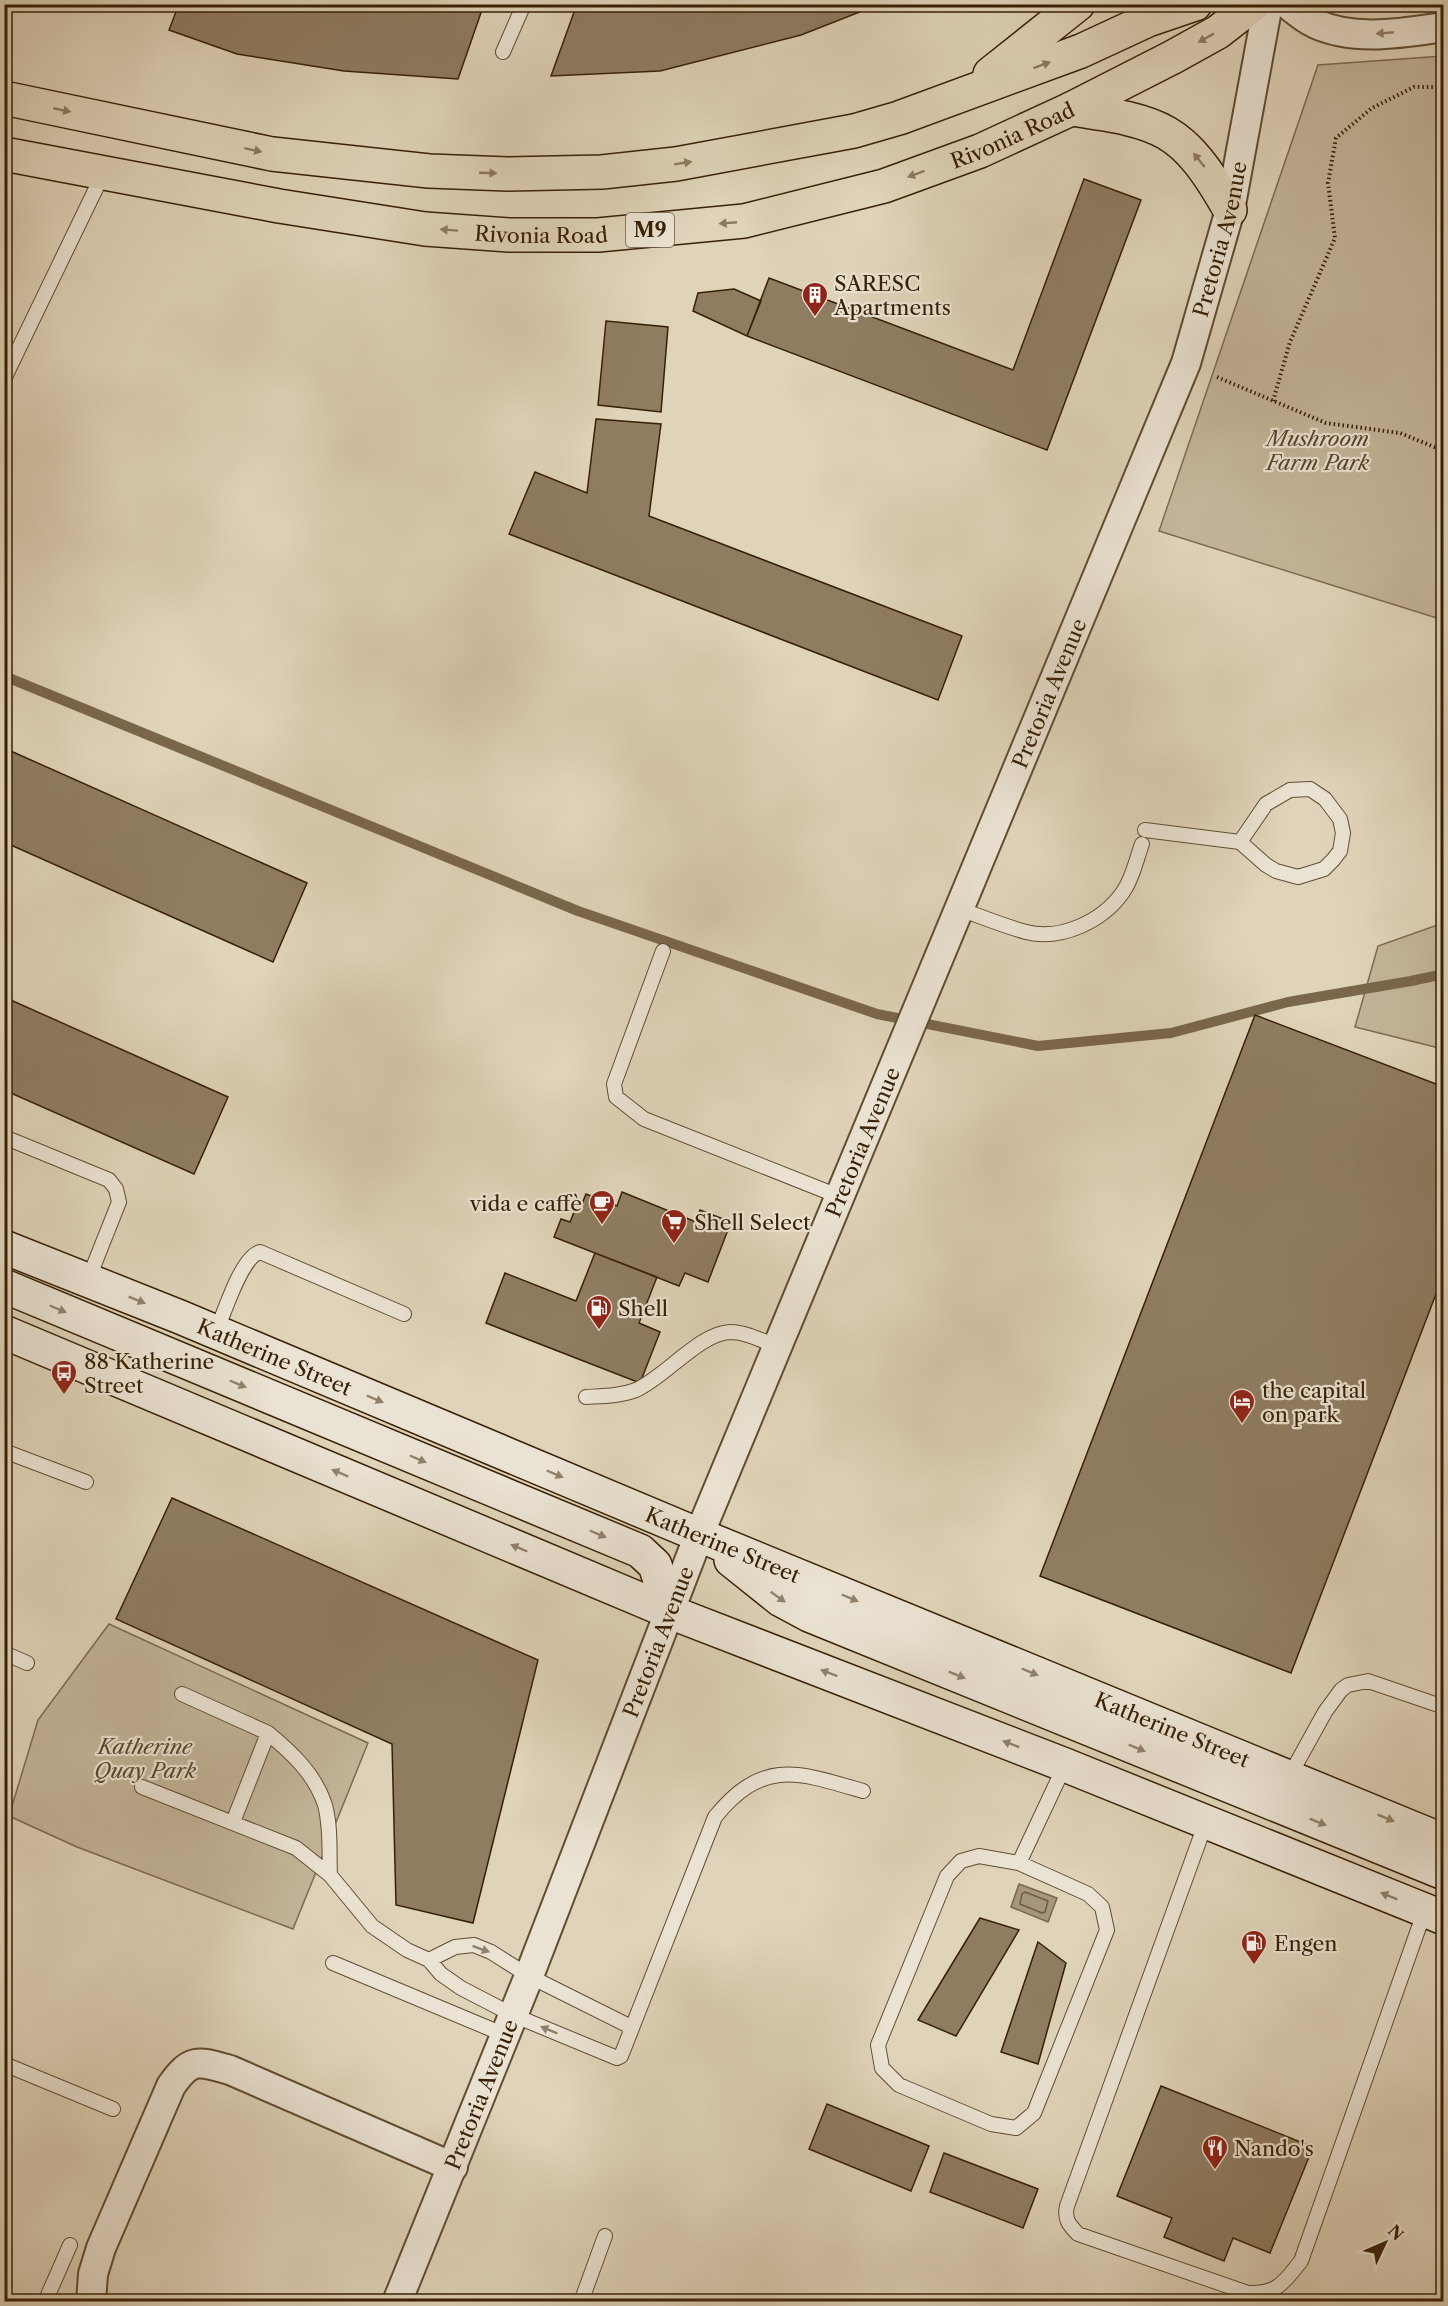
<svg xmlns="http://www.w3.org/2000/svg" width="1448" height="2306" font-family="'Libre Caslon Text',serif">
	<rect width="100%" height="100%" fill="#dfd3b9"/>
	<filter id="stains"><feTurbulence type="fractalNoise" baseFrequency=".00333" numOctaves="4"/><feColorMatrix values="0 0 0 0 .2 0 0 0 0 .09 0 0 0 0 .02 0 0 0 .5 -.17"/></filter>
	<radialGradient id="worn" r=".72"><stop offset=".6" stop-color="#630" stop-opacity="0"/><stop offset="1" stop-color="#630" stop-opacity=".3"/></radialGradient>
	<path fill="#c3b59a" stroke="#7e6a4f" stroke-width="1.5" d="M1443,56H1444L1443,620L1159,531L1318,65Z
		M1443,923V1049L1355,1027L1378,946Z
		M109,1624L368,1743L293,1929L77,1847L9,1816L38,1720Z"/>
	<path fill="#a6967b" stroke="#7a674b" stroke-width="1.5" d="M1019,1884L1057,1898L1048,1922L1011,1907Z"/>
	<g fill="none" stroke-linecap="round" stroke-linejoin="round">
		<path stroke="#6f5b40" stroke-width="1.5" d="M1025,1892L1048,1901L1045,1912L1042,1913L1020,1904L1022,1894Z"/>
		<path stroke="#7a674b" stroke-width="10" d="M4,676L578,911L877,1014L1038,1046L1171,1033L1288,1002L1411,981L1444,974"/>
	</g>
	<path fill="#8f7d62" stroke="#382004" stroke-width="1.5" d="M179,4H484L458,79L344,71L237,54L169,30Z
		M577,4H880L801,35L660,71L551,76Z
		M1084,179L1141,200L1047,450L747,336L769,278L1013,370Z
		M734,289L761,301L747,336L693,311L698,293Z
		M606,321L668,327L661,412L598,405Z
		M596,419L661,424L649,516L962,636L938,700L509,534L535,472L587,493Z
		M4,748L307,883L273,962L4,842Z
		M4,997L228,1097L194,1174L4,1090Z
		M1255,1015L1444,1087V1273L1291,1673L1040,1576Z
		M622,1192L696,1222L700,1210L731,1222L708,1282L685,1273L679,1286L554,1237L561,1219L570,1222L577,1205L581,1206L586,1194L617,1206Z
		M595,1253L657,1277L639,1323L660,1332L640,1383L486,1323L505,1273L576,1301Z
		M172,1498L538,1660L473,1923L396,1905L392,1744L116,1619Z
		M980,1918L1019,1930L956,2036L918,2020Z
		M1038,1942L1066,1963L1038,2064L1001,2052Z
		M1161,2086L1313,2147L1270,2253L1233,2238L1224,2261L1164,2237L1172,2218L1117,2196Z
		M827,2104L929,2146L911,2191L809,2149Z
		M944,2153L1038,2189L1023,2228L930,2192Z"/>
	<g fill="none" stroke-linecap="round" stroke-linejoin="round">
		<defs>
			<path id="lane" d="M503,52L524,4
				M4,379L103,174
				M1145,830L1240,842L1266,865L1276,871L1298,877L1324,869L1333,860L1340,851L1343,833L1340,819L1325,799L1310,789L1290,790L1266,804L1240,842
				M960,909C982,917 1004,926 1026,932C1061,941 1103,921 1123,892C1133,878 1136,860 1142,844
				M663,951L614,1084L616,1097L644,1119L838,1196
				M4,1137L109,1180L116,1189L119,1202L88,1280
				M216,1332C224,1314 241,1257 260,1252L404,1314
				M586,1397C603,1396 620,1396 636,1390C665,1377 700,1333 730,1332C746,1332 763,1341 778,1347
				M4,1451L86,1482
				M4,1653L27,1663
				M182,1694L268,1733L233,1822
				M268,1733C292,1753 315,1774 325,1805C331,1827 329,1853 330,1875
				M1289,1777L1325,1712L1341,1690L1348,1685L1368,1681L1444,1707
				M142,1787L296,1848L330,1875L372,1926L407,1950L429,1960L441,1974L461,1988L513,2015L617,2058L621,2056L715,1817C763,1758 798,1772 863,1791
				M1206,1822L1067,2206C1064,2219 1069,2225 1078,2234L1248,2293C1278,2294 1284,2282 1301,2261L1425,1910
				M1019,1863L979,1856L961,1861L947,1876L878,2045L882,2068L899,2085L991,2124L1016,2128L1034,2113L1107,1930L1102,1907L1088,1894L1019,1863L1065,1765
				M429,1960L455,1947L474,1945L491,1952L529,1976L631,2027
				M333,1963L505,2035
				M4,2064L113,2109
				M45,2302L70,2245
				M581,2302L605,2236"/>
			<g id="street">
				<path d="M1287,4C1296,11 1305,19 1314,23C1354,42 1402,33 1444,27"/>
				<path d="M91,2302L93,2274L101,2248L171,2086C191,2057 199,2061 230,2070L453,2167"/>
				<path id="s1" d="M397,2302L529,1976L699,1535L1186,363L1230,210L1268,4"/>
			</g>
			<g id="secondary">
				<path id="s2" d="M4,1247L180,1317L699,1535L1444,1841"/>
				<path d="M4,1286L640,1551L655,1565L670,1612"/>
				<path d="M4,1332L670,1612L1065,1765L1444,1918"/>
				<path d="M731,1560L781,1600L809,1615L1444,1873"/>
			</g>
			<g id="primary">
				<path d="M990,74L1078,4"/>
				<path d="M4,98L272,154L429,171L508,174L602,172L676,164L854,131L899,118L1081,51L1148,20L1195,4"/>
				<path d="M1071,109C1162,122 1183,127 1230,210"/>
				<path id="s3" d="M4,154L279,206L425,229L509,235H598L744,221L884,186L980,151L1071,109L1173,57L1218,32L1254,4"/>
			</g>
		</defs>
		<use href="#lane" stroke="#624d31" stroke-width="16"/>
		<use href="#street" stroke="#624d31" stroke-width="32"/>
		<use href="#secondary" stroke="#382004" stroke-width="36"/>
		<use href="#primary" stroke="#382004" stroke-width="36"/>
		<path stroke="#382004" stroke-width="4" stroke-dasharray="1.5 3" stroke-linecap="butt" d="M1217,377L1326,423L1400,433L1444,451
			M1273,401L1290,342L1335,238L1328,183L1336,138L1372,108L1414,87H1444"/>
		<use href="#lane" stroke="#eae2d2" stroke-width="14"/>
		<use href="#street" stroke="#eae2d2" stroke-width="28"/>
		<use href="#secondary" stroke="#eae2d2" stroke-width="33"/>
		<use href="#primary" stroke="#dfd3b9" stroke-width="33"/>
	</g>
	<defs><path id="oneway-solid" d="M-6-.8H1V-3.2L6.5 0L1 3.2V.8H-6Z" transform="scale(1.5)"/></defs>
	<g fill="#91816b">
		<use href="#oneway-solid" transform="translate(1385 33) rotate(175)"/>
		<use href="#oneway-solid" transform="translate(137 1300) rotate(22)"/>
		<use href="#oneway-solid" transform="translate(58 1309) rotate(23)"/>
		<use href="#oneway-solid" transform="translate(238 1384) rotate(23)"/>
		<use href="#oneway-solid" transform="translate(375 1399) rotate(23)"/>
		<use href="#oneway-solid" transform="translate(418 1459) rotate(23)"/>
		<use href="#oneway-solid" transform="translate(340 1473) rotate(-157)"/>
		<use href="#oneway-solid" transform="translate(555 1474) rotate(23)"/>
		<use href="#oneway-solid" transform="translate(598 1534) rotate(23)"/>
		<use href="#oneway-solid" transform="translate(519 1548) rotate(-157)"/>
		<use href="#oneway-solid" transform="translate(778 1597) rotate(35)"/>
		<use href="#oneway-solid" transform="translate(850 1598) rotate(23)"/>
		<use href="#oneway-solid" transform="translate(1030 1672) rotate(23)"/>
		<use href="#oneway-solid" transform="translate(829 1673) rotate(-159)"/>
		<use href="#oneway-solid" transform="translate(957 1675) rotate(22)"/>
		<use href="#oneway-solid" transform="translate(1011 1744) rotate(-159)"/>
		<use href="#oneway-solid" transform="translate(1137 1748) rotate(22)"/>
		<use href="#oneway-solid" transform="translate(1386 1818) rotate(22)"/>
		<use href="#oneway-solid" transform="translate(1318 1822) rotate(22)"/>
		<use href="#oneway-solid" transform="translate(1389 1896) rotate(-158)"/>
		<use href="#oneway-solid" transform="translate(481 1949) rotate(20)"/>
		<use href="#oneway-solid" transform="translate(549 2030) rotate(-158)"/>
	</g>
	<g fill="#8c7a5e">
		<use href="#oneway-solid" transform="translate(1206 38) rotate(151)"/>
		<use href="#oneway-solid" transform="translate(1042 65) rotate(-20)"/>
		<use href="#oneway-solid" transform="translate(62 110) rotate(12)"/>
		<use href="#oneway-solid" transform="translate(253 150) rotate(12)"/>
		<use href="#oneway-solid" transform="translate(1199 160) rotate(-129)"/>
		<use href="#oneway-solid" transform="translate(683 163) rotate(-9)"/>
		<use href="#oneway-solid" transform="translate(488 173) rotate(2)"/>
		<use href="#oneway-solid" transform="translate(916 174) rotate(160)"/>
		<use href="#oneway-solid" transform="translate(728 223) rotate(175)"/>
		<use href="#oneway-solid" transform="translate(449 230) rotate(-176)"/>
	</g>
	<defs>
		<symbol id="building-pin" viewBox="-11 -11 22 30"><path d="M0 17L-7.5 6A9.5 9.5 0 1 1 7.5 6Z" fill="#8f2418" stroke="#eae2d2"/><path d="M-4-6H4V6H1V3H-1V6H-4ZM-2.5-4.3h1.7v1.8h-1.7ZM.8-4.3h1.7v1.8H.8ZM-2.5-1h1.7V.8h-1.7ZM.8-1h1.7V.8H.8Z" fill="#fff"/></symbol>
		<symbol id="cafe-pin" viewBox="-11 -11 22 30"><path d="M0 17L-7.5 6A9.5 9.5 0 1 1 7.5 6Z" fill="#8f2418" stroke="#eae2d2"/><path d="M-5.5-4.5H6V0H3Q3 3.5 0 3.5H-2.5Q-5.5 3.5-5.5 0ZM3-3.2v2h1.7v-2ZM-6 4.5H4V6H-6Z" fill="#fff"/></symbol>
		<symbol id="supermarket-pin" viewBox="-11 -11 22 30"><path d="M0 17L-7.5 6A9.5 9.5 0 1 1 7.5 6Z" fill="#8f2418" stroke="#eae2d2"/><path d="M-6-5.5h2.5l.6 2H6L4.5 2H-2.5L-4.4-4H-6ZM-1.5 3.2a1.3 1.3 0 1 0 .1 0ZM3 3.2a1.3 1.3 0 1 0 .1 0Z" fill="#fff"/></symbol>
		<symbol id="fuel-pin" viewBox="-11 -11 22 30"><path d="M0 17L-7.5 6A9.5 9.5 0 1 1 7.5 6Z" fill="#8f2418" stroke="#eae2d2"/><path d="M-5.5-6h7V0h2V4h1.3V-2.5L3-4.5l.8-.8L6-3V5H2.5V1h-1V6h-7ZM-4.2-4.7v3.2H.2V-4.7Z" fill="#fff"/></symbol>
		<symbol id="bus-pin" viewBox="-11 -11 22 30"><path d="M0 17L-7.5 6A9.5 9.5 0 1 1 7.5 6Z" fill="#8f2418" stroke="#eae2d2"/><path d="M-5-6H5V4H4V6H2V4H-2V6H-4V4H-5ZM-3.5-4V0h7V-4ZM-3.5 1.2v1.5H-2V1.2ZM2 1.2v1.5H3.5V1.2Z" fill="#fff"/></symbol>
		<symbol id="hotel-pin" viewBox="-11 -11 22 30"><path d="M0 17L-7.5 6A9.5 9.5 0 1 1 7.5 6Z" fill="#8f2418" stroke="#eae2d2"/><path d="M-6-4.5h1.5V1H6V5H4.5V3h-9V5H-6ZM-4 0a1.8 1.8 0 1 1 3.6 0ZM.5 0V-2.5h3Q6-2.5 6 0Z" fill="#fff"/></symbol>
		<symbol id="restaurant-pin" viewBox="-11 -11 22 30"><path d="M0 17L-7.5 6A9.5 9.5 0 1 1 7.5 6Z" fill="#8f2418" stroke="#eae2d2"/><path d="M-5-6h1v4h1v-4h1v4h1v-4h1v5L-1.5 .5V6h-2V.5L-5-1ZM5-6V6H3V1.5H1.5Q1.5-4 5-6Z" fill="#fff"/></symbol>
	</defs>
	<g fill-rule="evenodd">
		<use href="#building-pin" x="800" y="280" width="30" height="40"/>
		<use href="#cafe-pin" x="587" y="1188" width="30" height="40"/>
		<use href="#supermarket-pin" x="659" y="1207" width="30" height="40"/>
		<use href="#fuel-pin" x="584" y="1293" width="30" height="40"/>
		<use href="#bus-pin" x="49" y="1358" width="30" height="40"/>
		<use href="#hotel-pin" x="1227" y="1387" width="30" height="40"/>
		<use href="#fuel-pin" x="1239" y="1928" width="30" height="40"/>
		<use href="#restaurant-pin" x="1200" y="2133" width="30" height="40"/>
	</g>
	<g text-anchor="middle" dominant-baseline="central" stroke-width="4.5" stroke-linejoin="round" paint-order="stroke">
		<rect fill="#eae2d2" stroke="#6d5a42" stroke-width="1.5" x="626" y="213" width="48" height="34" rx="4.5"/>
		<g font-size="20" font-weight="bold" fill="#382004">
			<text x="650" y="230">M9</text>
		</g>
		<g font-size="21" fill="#382004" stroke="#eae2d2">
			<text stroke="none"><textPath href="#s3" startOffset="1030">Rivonia Road</textPath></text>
			<text stroke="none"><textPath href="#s3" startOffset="544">Rivonia Road</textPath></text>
			<text stroke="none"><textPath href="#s1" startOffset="2222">Pretoria Avenue</textPath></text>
			<text stroke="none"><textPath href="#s1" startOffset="1736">Pretoria Avenue</textPath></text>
			<text stroke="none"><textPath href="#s1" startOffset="1250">Pretoria Avenue</textPath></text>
			<text stroke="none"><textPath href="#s2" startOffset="292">Katherine Street</textPath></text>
			<text stroke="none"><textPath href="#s2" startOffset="778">Katherine Street</textPath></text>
			<text stroke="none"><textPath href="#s1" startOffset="710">Pretoria Avenue</textPath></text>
			<text stroke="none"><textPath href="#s2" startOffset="1264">Katherine Street</textPath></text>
			<text stroke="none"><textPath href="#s1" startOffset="224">Pretoria Avenue</textPath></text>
		</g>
		<g font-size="21" fill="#382004" stroke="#eae2d2" text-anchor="start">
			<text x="834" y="283">SARESC<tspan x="834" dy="24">Apartments</tspan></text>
			<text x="582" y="1203" text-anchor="end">vida e caffè</text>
			<text x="694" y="1222">Shell Select</text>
			<text x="618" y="1308">Shell</text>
			<text x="84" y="1361">88 Katherine<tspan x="84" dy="24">Street</tspan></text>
			<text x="1262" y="1390">the capital<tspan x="1262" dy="24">on park</tspan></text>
			<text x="1274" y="1943">Engen</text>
			<text x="1234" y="2148">Nando's</text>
		</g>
		<g font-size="21" font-style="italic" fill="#5b452a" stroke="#eae2d2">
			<text x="1318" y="438">Mushroom<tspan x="1318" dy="24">Farm Park</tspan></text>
			<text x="145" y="1746">Katherine<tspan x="145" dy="24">Quay Park</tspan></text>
		</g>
	</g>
	<rect width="1448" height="2306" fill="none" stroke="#dfd3b9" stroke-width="24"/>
	<rect x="6" y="6" width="1436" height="2294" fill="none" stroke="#382004" stroke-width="3"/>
	<rect x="12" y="12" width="1424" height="2282" fill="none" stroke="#382004" stroke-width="1.5"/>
	<g transform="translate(1385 2243) rotate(46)" stroke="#eae2d2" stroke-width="4.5" paint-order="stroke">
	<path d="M0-4.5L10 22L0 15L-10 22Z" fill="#382004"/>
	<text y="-9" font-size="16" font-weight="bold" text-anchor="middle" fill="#382004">N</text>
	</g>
	<rect width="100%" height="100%" filter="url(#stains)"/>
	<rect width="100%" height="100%" fill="url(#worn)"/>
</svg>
